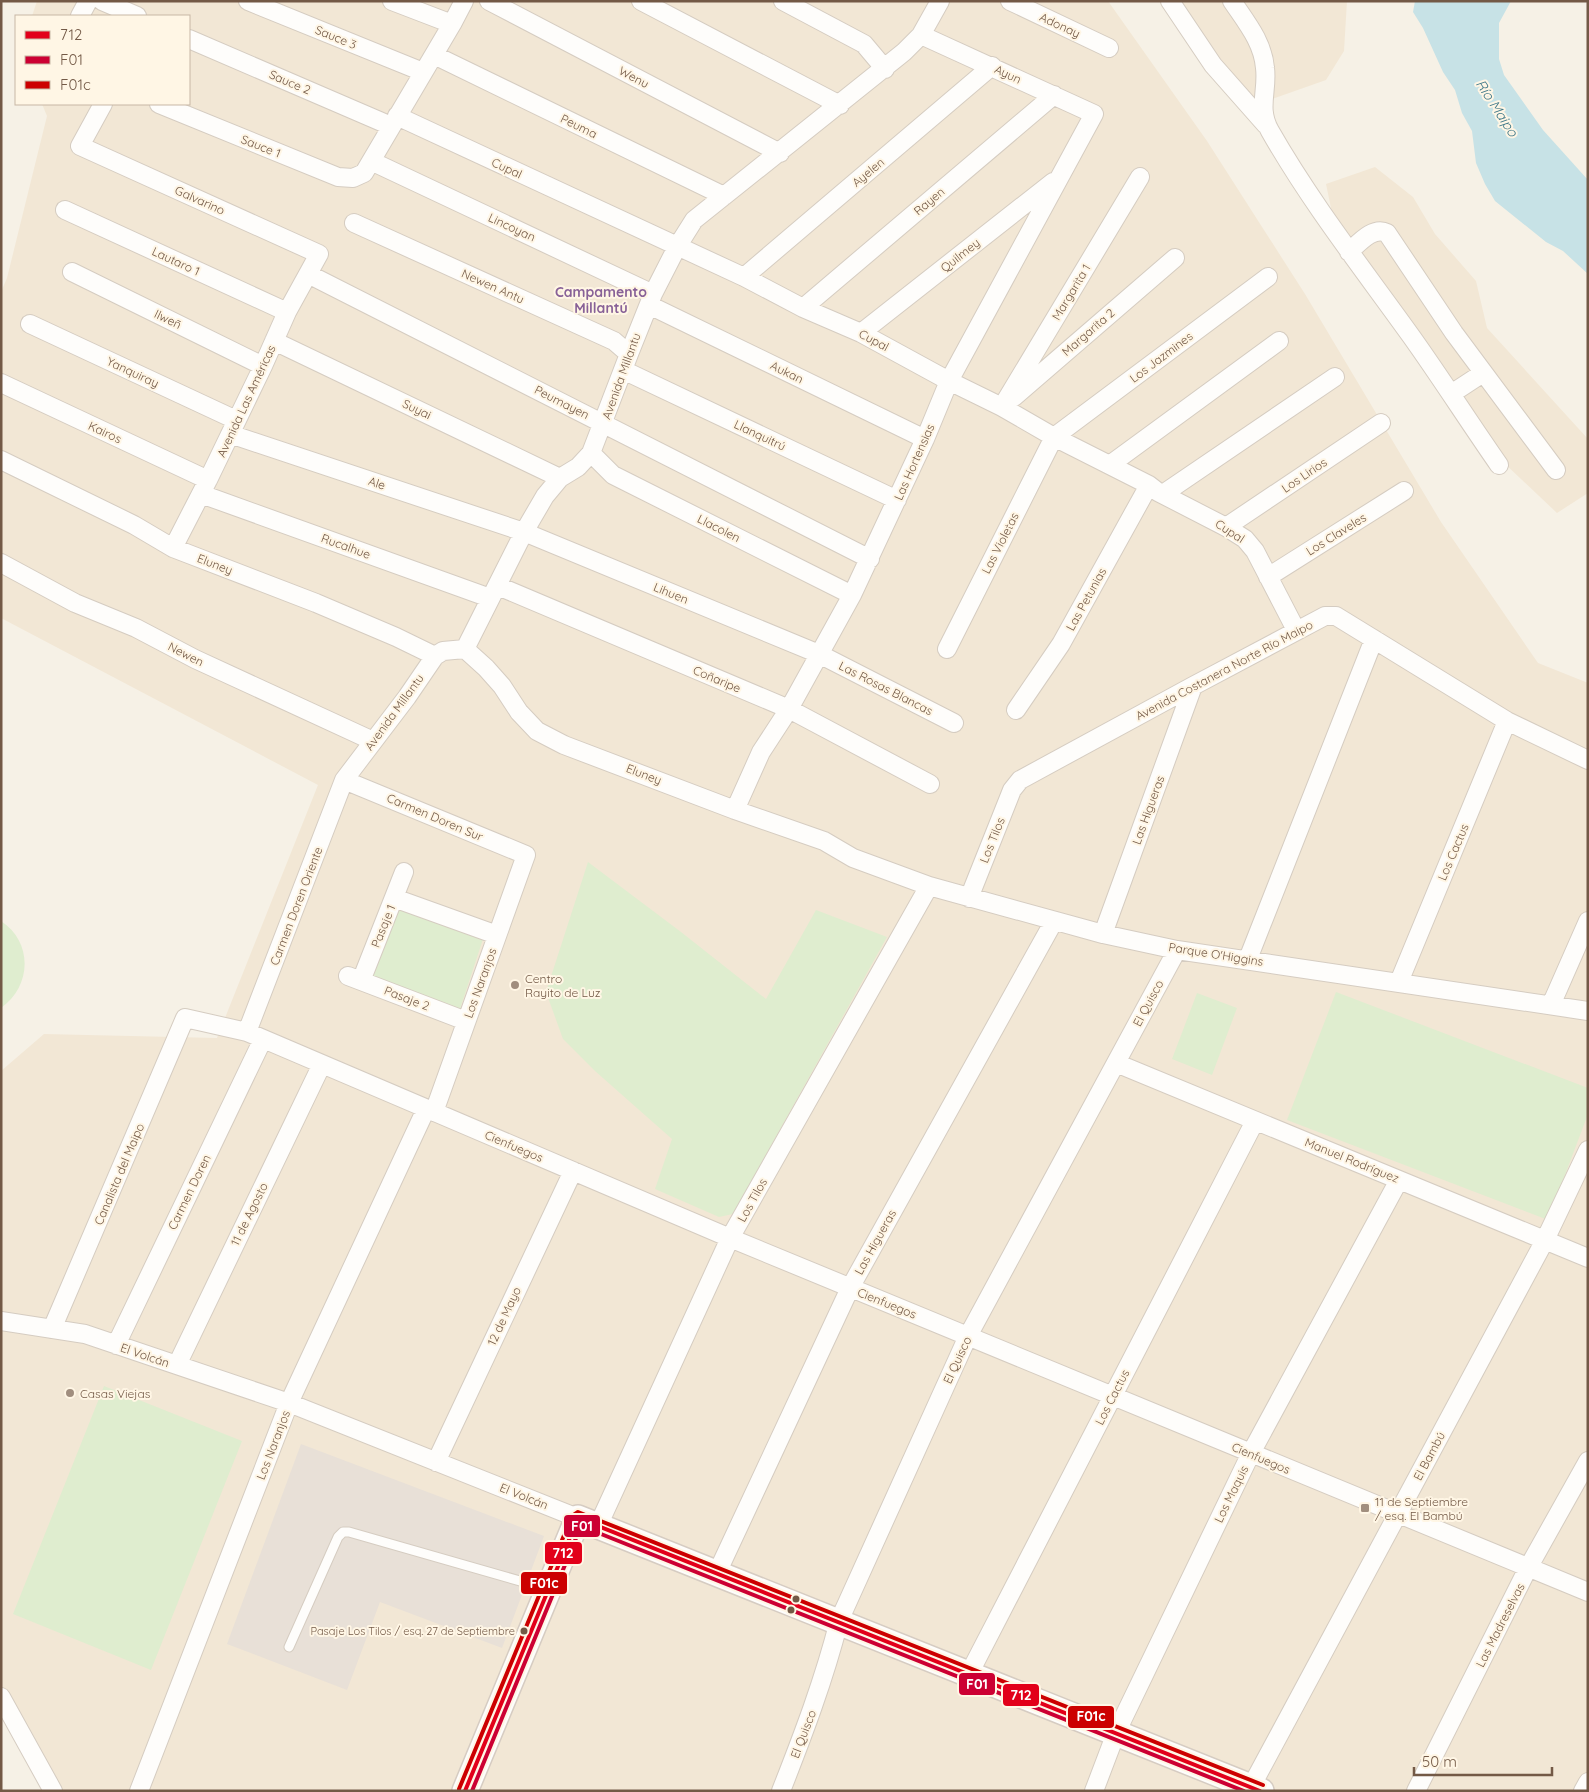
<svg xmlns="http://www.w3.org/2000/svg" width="1589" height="1792" font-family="Quicksand,sans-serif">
	<rect width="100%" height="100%" fill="#f6f1e6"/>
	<path fill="#f2e7d5" d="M37,1H1108L1207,141L1305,294L1441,522L1538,663L1588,683V1791H61L1,1688V1071L44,1034L217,1038L318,785L1,618V292L7,278L47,116L42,104H189V16H32Z
		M1167,1H1347L1344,51L1326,80L1264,102L1224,81Z
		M1375,167L1413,197L1435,234L1476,281L1487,328L1588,439V493L1557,513L1503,462L1336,232L1326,184Z"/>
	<path fill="#e8e0d7" d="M301,1444L544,1536L502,1648L380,1602L347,1690L227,1644Z"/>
	<path fill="#dfedcf" d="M588,862L681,932L766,999L816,910L887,937L733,1214L719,1217L655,1189L672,1139L595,1071L563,1039L546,992Z
		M399,908L483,939L460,1009L373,976Z
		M1,921C33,942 32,986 1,1008Z
		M1336,992L1588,1088V1114L1548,1220L1287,1120Z
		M1197,993L1237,1008L1212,1075L1172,1059Z
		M104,1386L242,1441L151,1670L13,1614Z"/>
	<path fill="#c7e2e6" d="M1415,1H1511L1499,23V59L1504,75L1543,130L1588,180V274L1563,251L1546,242L1495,201L1485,184L1476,163L1472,131L1462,113L1455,90L1443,72L1423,28L1413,12Z"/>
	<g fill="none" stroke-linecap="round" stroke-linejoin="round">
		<defs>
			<path id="lane" d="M289,1647L338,1537L343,1532H349L520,1581L547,1590"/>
			<path id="street" d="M102,1L137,16
				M248,1L423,72
				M392,1L452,24
				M489,1L780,153
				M641,1L840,105
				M783,1L864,44L885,69
				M1010,1L1109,48
				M1170,1L1213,65L1266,125
				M1232,1C1246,22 1263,42 1265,68C1268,91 1257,108 1270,131C1311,203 1363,269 1411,336C1441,378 1469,422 1499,465
				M80,16L88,1
				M189,39L391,126
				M434,55L724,196
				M103,104L80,146L319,254L287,312L263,366L208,480L173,548
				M159,104L338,177L353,178L364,173L452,24L464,1
				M397,116L744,277L803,308L861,333L949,381L1002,407L1054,437L1149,485L1158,492L1226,527L1245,539L1255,551L1296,630
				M371,161L653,294
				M65,210L287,312
				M354,223L614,341L629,354
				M1349,252C1359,243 1373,226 1387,233L1454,333L1556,470
				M72,272L263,366
				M308,274L870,559
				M744,277L992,66
				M649,305L925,439
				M803,308L1054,95
				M30,324L236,420
				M861,333L1053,182
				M274,341L560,478
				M623,370L897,500
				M1,383L208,480
				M1451,394L1483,373
				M1014,397L1175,258
				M1002,407L1140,177
				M230,434L524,532L819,654L954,723
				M591,453L613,475L852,595
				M1,460L134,525L173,548L316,603L396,637L435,656
				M1111,464L1279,341
				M201,494L490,598
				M1163,494L1335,377
				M1226,527L1381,423
				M1,563L75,603L136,628L195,659L373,741
				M1268,577L1404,491
				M498,586L789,709L930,784
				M465,649L486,668L502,686L519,712L537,731L564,745L735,810L824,841L853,858L929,886L1103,934L1177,950L1588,1011
				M947,649L1054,437L1268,277
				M1016,710L1061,644L1149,485
				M344,780L526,855L434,1112
				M735,810L761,752L789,709L852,595L925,439L949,381L1094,114L921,35
				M394,898L497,935
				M969,898L1012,790L1020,780L1193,686L1325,616H1336L1507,721L1588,760
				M1103,934L1193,686
				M1248,959L1374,639
				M348,976L466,1021
				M361,981L404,872
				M1399,982L1507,721
				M1551,1005L1588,921
				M247,1032L344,780L407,697L435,656L443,651L465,649L524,532L545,496L560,478L578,467L591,453L629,354L653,294L677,247L694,220L904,52L921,35L940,1
				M1116,1063L1588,1258
				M1,1321L85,1334L289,1403L578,1518
				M52,1329L185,1018L247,1032L730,1238L1588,1592
				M116,1345L263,1039
				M177,1365L322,1064
				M436,1462L573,1171
				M598,1526L730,1238L929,886
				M717,1573L850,1288L1054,921
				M969,1674L1255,1121
				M1,1697L53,1791
				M1251,1787L1545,1240L1588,1150
				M139,1791L289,1403L426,1109
				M781,1791C803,1735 824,1680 839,1621L968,1336L1177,950
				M1094,1791L1116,1733L1251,1453L1399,1180
				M1416,1791L1528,1568L1588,1461
				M1583,1791L1588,1782"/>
			<path id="secondary" d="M465,1791L578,1518L1261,1791"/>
		</defs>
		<use href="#lane" stroke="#d5ccc1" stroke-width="11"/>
		<use href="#street" stroke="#d5ccc1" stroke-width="20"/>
		<use href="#secondary" stroke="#d6ccc2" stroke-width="28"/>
		<use href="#lane" stroke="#fefdfb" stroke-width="9"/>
		<use href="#street" stroke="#fefdfb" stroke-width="18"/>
		<use href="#secondary" stroke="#fefdfb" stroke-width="25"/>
		<defs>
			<path id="bus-1" d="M465,1791L578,1518L1260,1791"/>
			<path id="bus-2" d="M472,1791L581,1526L1244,1791"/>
			<path id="bus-3" d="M459,1789L572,1516L578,1512L1263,1785"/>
		</defs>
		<use href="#bus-1" stroke="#fff6e5" stroke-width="8"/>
		<use href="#bus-2" stroke="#fff6e5" stroke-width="8"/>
		<use href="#bus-3" stroke="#fff6e5" stroke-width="8"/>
		<use href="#bus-1" stroke="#e2001a" stroke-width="4"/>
		<use href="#bus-2" stroke="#c03" stroke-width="4"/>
		<use href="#bus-3" stroke="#c00" stroke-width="4"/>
	</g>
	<g fill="#a18e7e" stroke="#fff6e5" stroke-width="2">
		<circle cx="515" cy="985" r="5"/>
		<circle cx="70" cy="1393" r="5"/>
		<rect x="1360" y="1503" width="10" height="10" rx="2.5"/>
	</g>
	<g fill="#735946" stroke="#fff6e5" stroke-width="2">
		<circle cx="796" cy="1599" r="4.5"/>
		<circle cx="791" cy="1610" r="4.5"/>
		<circle cx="524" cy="1631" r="4.5"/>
	</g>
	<g text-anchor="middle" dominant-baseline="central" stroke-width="4" stroke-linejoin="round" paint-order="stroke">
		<g font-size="11" fill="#735946" stroke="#fff6e5" text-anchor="end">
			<text x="515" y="1631">Pasaje Los Tilos / esq. 27 de Septiembre</text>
		</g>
		<g font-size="12" fill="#735946" stroke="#fff6e5">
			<text transform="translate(1060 25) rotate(25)">Adonay</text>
			<text transform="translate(336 37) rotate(22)">Sauce 3</text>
			<text transform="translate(1008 74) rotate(25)">Ayun</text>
			<text transform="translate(634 77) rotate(28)">Wenu</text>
			<text transform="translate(290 82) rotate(23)">Sauce 2</text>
			<text transform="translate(579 126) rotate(26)">Peuma</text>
			<text transform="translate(261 146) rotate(22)">Sauce 1</text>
			<text transform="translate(507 168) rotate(25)">Cupal</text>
			<text transform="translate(868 172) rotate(-40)">Ayelen</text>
			<text transform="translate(200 200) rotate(24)">Galvarino</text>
			<text transform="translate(929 201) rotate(-40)">Rayen</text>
			<text transform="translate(512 227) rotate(25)">Lincoyan</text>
			<text transform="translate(960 255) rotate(-38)">Quilmey</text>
			<text transform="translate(176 261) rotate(25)">Lautaro 1</text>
			<text transform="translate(493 286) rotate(24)">Newen Antu</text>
			<text transform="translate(1071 292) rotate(-59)">Margarita 1</text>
			<text transform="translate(168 319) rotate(26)">Ilweñ</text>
			<text transform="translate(1088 332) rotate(-41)">Margarita 2</text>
			<text transform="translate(874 340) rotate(28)">Cupal</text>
			<text transform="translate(1161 357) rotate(-37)">Los Jazmines</text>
			<text transform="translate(133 372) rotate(25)">Yanquiray</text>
			<text transform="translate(787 372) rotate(26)">Aukan</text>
			<text transform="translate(621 376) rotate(-70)">Avenida Millantu</text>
			<text transform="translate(246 401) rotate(-65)">Avenida Las Américas</text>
			<text transform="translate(562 402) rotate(27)">Peumayen</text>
			<text transform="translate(417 409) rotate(26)">Suyai</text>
			<text transform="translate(105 432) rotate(25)">Kairos</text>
			<text transform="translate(760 435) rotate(25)">Llanquitrú</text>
			<text transform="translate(914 462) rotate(-66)">Las Hortensias</text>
			<text transform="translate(1304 475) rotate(-34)">Los Lirios</text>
			<text transform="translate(377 483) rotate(18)">Ale</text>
			<text transform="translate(719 528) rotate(27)">Llacolen</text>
			<text transform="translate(1230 531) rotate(33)">Cupal</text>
			<text transform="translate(1336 534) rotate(-32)">Los Claveles</text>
			<text transform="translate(1000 543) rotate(-63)">Las Violetas</text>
			<text transform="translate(346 546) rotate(20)">Rucalhue</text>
			<text transform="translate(215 564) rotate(21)">Eluney</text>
			<text transform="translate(671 593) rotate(22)">Lihuen</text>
			<text transform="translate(1086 599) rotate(-61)">Las Petunias</text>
			<text transform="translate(186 654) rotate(27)">Newen</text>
			<text transform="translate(1224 670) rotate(-28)">Avenida Costanera Norte Río Maipo</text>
			<text transform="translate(717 679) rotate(23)">Coñaripe</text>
			<text transform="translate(886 688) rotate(27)">Las Rosas Blancas</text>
			<text transform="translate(394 712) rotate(-54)">Avenida Millantu</text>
			<text transform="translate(644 774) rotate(21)">Eluney</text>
			<text transform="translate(1148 810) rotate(-70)">Las Higueras</text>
			<text transform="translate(435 817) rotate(23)">Carmen Doren Sur</text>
			<text transform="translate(992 840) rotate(-68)">Los Tilos</text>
			<text transform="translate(1453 852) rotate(-67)">Los Cactus</text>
			<text transform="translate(296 906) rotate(-69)">Carmen Doren Oriente</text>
			<text transform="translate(383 926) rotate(-68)">Pasaje 1</text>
			<text transform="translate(1216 954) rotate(9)">Parque O'Higgins</text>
			<text transform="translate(480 983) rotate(-70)">Los Naranjos</text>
			<text transform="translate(407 998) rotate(21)">Pasaje 2</text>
			<text transform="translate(1148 1003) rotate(-62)">El Quisco</text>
			<text transform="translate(514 1146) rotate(23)">Cienfuegos</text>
			<text transform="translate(1352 1160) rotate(22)">Manuel Rodríguez</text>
			<text transform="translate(119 1174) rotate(-67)">Canalista del Maipo</text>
			<text transform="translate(189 1192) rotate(-64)">Carmen Doren</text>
			<text transform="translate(752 1200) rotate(-61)">Los Tilos</text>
			<text transform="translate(249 1214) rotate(-64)">11 de Agosto</text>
			<text transform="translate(875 1242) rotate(-61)">Las Higueras</text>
			<text transform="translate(887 1303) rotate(22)">Cienfuegos</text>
			<text transform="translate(504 1316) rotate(-65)">12 de Mayo</text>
			<text transform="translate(145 1355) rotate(19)">El Volcán</text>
			<text transform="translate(957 1360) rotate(-65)">El Quisco</text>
			<text transform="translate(1112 1397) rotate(-63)">Los Cactus</text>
			<text transform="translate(273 1445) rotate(-69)">Los Naranjos</text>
			<text transform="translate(1429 1456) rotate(-62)">El Bambú</text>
			<text transform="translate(1261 1458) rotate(23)">Cienfuegos</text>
			<text transform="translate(1231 1494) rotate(-64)">Los Maquis</text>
			<text transform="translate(524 1496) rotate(22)">El Volcán</text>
			<text transform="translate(1500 1625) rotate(-63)">Las Madreselvas</text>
			<text transform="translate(803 1734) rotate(-69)">El Quisco</text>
		</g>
		<g font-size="12" fill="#735946" stroke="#fff6e5" text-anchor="start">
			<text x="525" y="978">Centro<tspan x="525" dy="14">Rayito de Luz</tspan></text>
			<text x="80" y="1393">Casas Viejas</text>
			<text x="1375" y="1501">11 de Septiembre<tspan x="1375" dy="14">/ esq. El Bambú</tspan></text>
		</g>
		<g font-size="14" font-style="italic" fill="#3f7888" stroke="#fff6e5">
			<text transform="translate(1497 108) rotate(57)">Río Maipo</text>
		</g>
		<g font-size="14" font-weight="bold" fill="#886197" stroke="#fff6e5">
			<text x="601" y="292">Campamento<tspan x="601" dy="16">Millantú</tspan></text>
		</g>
	</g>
	<g stroke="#fff6e5" stroke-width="2">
		<rect x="563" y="1514" width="38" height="24" rx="5" fill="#c03"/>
		<rect x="544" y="1541" width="39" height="24" rx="5" fill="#e2001a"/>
		<rect x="520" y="1571" width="48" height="24" rx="5" fill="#c00"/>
		<rect x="958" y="1672" width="38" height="24" rx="5" fill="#c03"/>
		<rect x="1002" y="1683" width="38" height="24" rx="5" fill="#e2001a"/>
		<rect x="1067" y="1705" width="48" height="24" rx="5" fill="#c00"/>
	</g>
	<g font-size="14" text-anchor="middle" font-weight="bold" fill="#fff">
		<text x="582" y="1531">F01</text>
		<text x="563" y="1558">712</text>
		<text x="544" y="1588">F01c</text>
		<text x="977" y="1689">F01</text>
		<text x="1021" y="1700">712</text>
		<text x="1091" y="1721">F01c</text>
	</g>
	<rect width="1589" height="1792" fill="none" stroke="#735946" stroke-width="5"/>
	<rect x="15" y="15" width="175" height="90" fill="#fff6e5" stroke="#c7b7a5"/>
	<rect x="25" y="31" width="25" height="8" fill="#e2001a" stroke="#c7b7a5"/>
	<text x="60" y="40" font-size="15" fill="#735946">712</text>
	<rect x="25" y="56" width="25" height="8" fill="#cc0033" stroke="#c7b7a5"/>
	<text x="60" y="65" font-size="15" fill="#735946">F01</text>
	<rect x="25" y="81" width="25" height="8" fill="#cc0000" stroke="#c7b7a5"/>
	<text x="60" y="90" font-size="15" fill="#735946">F01c</text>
	<path d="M1414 1767v8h138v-8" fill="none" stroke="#735946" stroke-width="2.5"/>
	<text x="1422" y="1767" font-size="15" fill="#735946" stroke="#fff6e5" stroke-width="4" paint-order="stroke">50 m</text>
</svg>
